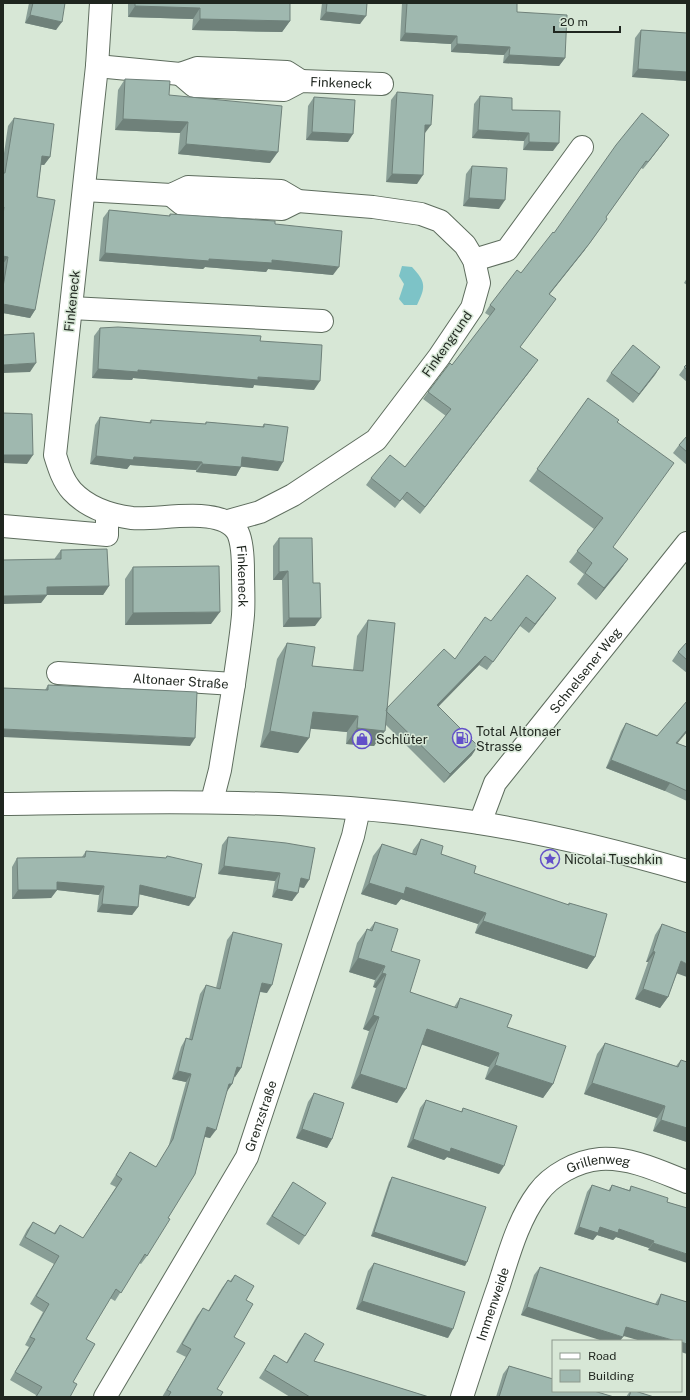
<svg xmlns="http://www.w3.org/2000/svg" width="690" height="1400" font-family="'Public Sans',sans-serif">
	<rect width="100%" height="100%" fill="#d7e7d6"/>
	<path fill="#7dc3c7" d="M402,266L412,267C426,282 426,287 417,305H404L399,299L404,284L399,276Z"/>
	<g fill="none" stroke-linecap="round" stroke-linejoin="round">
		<defs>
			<g id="minor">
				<path id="s1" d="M101,3L97,66L55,455C59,468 63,481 72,491C87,507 110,515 132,518C159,521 223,504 238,533C243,544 243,561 243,572C243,586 244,601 243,615C241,638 237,661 234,684"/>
				<path d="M97,66L180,74L197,68L287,72L301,81"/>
				<path id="s2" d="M180,74L194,86L284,90L301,81L382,84"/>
				<path d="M84,190L171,195L188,187L281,191L298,201L373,207L421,214L440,221L465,245L474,260L479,283L472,308L439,357L376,440L293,495L260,512L228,521"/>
				<path d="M171,195L182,204L282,209L298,201"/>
				<path d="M474,260L507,250L582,147"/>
				<path d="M71,308L322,321"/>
				<path d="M3,526L107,535V513"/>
				<path id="s3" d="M58,673L234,684L220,770L212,801"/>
				<path id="s4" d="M480,823L495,783L687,543"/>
				<path id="s5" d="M105,1397L247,1157L353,836L359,809"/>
				<path id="s6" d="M462,1397C474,1360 486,1322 499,1285C509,1254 518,1220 538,1193C551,1175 577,1161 600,1159C630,1157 659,1171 687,1182"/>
			</g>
			<path id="major" d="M3,804C148,802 292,798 436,817C522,827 604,847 687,871"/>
		</defs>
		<use href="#minor" stroke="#5e6d5e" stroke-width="24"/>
		<use href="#major" stroke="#5e6d5e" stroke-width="24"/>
		<use href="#minor" stroke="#fff" stroke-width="22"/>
		<use href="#major" stroke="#fff" stroke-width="22"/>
	</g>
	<path fill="#899e96" d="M29,3H65L56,30L25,23Z
		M128,3H290V21L282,32L192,30L193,19L128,17Z
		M322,3H367L360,24L320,20Z
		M402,3H517V12L565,58L559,66L503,63L504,55L451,52V44L400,41Z
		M641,30L687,33V81L632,77L635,38Z
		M125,79L169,95L270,163L178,154L180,133L115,130L118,90Z
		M397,92L425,133L417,184L386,182L391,100Z
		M480,96L512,110L553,151L523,150L524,141L472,138L474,104Z
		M314,97L348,142L306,140L308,106Z
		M14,118L50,157L44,165H41L37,197L35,310L30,318L3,313V160L8,126Z
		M669,135L643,169L641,168L606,217L584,251L549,295L556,299L520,347L533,367L420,514L402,499L395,508L366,485L371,478L405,467L446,416L423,399L428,392L452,365L490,316L485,313L490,305L521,273L554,233Z
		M472,166L499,209L463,206L466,174Z
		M109,210L169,216L170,214L275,224L333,275L268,269L266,272L205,267L203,269L99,261L103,218Z
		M687,278V285L684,283Z
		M100,328L260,341L314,390L254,385L253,388L133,378L132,380L92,378L94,336Z
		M687,364V382L679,375Z
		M660,367L633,403L606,381L611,373Z
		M588,398L617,422L613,547L628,559L620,570L596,600L577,584L584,574L569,562L594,529L529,481Z
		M100,417L149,423L151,420L205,424L206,422L262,427L264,424L278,471L241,466L236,476L196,472V470L130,465L127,469L90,464L95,425Z
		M687,436V465L673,453L679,445Z
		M279,538L313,583L315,626L283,627L282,580H273V546Z
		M61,550L109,586L103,595H47L41,603L55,558Z
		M133,567L211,624L125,625V579Z
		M550,606L529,633L520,626L487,670L479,665L438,707L472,755L444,783L385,724L374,746L346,744L347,732L310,728L298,753L260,747L277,659L287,643L312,666L353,670L357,636L368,620L387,708L455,659L491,621Z
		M687,642V673L672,661L678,652Z
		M48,685L190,746L45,690Z
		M626,723L687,747V801L665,791L606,768L621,731Z
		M228,837L304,888L299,887L292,901L272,897L275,881L218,874L222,845Z
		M421,839L441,854L474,873L568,905L569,903L595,957L587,969L475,933L478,924L401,899L396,905L361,894L373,856L382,844L412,854L413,850Z
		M86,851L166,858L167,856L189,906L139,894L138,907L132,915L97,912L99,895L57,890L51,898L12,899V867L17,858L82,857Z
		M375,922L391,951L410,992L454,1007L460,998L507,1027L553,1084L543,1098L485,1079L489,1067L422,1044L397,1103L351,1088L369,1031L363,1029L376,988L373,987L375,980L349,972L357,943L367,929L369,930Z
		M662,924L677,973L668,997L660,1008L635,999L648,962H646L655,935Z
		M233,932L267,993L260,992L241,1068L235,1077L234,1076L232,1084L226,1092L210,1138L205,1137L168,1218L147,1256L141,1264L139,1263L115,1301L110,1298L86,1339L73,1382L70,1397H35L36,1395L10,1380L29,1347L25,1345L43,1312L30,1304L54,1264L19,1245L27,1230L33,1222L54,1233L60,1225L83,1238L116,1187L110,1184L130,1152L156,1167L168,1148L186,1082L172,1079L181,1047L186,1038L189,1039L200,994L206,985L216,988L227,940Z
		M605,1043L676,1066L681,1060L687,1142L653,1131L657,1118L584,1094L597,1054Z
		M314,1093L332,1139L327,1148L296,1138L308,1102Z
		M426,1100L461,1112L463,1108L499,1174L447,1157L444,1160L407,1147L420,1108Z
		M392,1177L465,1266L371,1236L389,1182Z
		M293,1182L305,1236L299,1245L266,1224Z
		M592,1185L608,1191L612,1185L629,1190L631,1186L667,1202L687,1208L648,1250L649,1248L616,1237L613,1240L597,1235L593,1240L574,1234L587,1192Z
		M374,1263L448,1338L356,1309L368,1271Z
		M540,1267L655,1304L661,1294L687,1302L623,1336L521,1315L534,1275Z
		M235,1275L246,1300L217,1389L220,1397H162L186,1357L176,1352L197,1316L203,1308L208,1311L222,1288L228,1280L230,1281Z
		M305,1333L314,1361L429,1397H290L259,1378L274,1355L286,1363L299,1341Z
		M509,1366L614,1397H496L503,1374Z
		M630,1391H635L654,1397H626Z"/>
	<path fill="#6f817a" d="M135,6L200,8L193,19L128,17Z
		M326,12L366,16L360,24L320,20Z
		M30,15L62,22L56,30L25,23Z
		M200,19L290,21L282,32L192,30Z
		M405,33L457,36L451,44L400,41Z
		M457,44L510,47L504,55L451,52Z
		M509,55L565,58L559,66L503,63Z
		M638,69L687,72V81L632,77Z
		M123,119L188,122L180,133L115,130Z
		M425,125H431L425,133Z
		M478,130L529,133L524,141L472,138Z
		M312,132L353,134L348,142L306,140Z
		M669,135L664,142L643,169L648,162Z
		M529,142L559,143L553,151L523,150Z
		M186,144L278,152L270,163L178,154Z
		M42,156L50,157L44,165L36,164Z
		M392,174L423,175L417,184L386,182Z
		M469,198L505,200L499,209L463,206Z
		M607,219L584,251L544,301L549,294Z
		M105,253L209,259L272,260L339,267L333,275L268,269L266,272L205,267L203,269L99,261Z
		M3,256L8,257L3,264Z
		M3,304L35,310L30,318L3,313Z
		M538,360L533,367L420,514L425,507Z
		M36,363L30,372L3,373V365Z
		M660,367L655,375L633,403L639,394Z
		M98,369L138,370L320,381L314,390L254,385L253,388L133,378L132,380L92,378Z
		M3,455H33L27,464L3,463Z
		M96,456L134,457L202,462L196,470L130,465L127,469L90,464Z
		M242,457L283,462L278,471L236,466Z
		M202,464L241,467L236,476L196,472Z
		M628,559L620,570L596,600L604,588Z
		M288,571L282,580H273L279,572Z
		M109,586L103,595H41L47,587Z
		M47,595L41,603L3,604V596Z
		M556,598L550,606L529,633L535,624Z
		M220,612L211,624L125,625L133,613Z
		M289,618H321L315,626L283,627Z
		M485,656L479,665L431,714L437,705Z
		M313,712L358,716L347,732L302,728Z
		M357,728L385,731L374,746L346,744Z
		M3,729L195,738L190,746L3,737Z
		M687,730V732L671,751L676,743Z
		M270,731L309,738L298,753L260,747Z
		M478,746L472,755L444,783L450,774Z
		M611,760L670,783L665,791L606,768Z
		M224,866L280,873L275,881L218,874Z
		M301,878L309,880L304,888L295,886Z
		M57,882L104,886L99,895L57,890L51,898L12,899L18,890Z
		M369,883L406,887L486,913L478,924L401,899L396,905L361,894Z
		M140,885L195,898L189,906L134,893Z
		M277,889L298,893L292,901L272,897Z
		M102,904L138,907L132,915L97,912Z
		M483,921L595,957L587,969L475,933Z
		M653,951L655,952L648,962H646Z
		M358,958L385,966L375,980L349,972Z
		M681,961L687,964V977L673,972Z
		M382,973L386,974L376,988L373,987Z
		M262,983L272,985L267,993L257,991Z
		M643,989L668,997L660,1008L635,999Z
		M373,1015L379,1017L369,1031L363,1029Z
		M427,1029L499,1053L489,1067L417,1043Z
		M495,1065L553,1084L543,1098L485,1079Z
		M237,1067L241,1068L235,1077L231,1075Z
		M178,1071L191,1074L186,1082L172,1079Z
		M360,1074L406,1089L397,1103L351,1088Z
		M592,1083L665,1106L657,1118L584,1094Z
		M229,1084H232L226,1093Z
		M661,1120L687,1128V1142L653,1131Z
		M207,1127L216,1130L210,1138L202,1136Z
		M302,1129L332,1139L327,1148L296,1138Z
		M413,1139L451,1148L504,1166L499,1174L447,1157L444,1160L407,1147Z
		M579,1227H600L619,1229L654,1241L649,1248L616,1237L613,1240L597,1235L593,1240L574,1234Z
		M374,1232L467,1262L465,1266L371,1236Z
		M653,1243L687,1254V1263L648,1250Z
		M362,1301L453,1329L448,1338L356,1309Z
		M527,1307L623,1337L620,1341H603L521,1315Z
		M626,1327L676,1341H641L620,1335Z
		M681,1342L687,1344V1354L681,1352Z"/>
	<path fill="#9fb8af" stroke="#6f817a" d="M33,3H65L62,22L30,15Z
		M135,3H290V21L200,19V8L135,6Z
		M327,3H367L366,16L326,12Z
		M407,3H517V12L567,15L565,58L509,55L510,47L457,44V36L405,33Z
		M641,30L687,33V72L638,69Z
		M125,79L170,81L169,95L282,106L278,152L186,144L188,122L123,119Z
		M397,92L433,95L431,125H425L423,175L392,174Z
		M480,96L512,98V110L560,111L559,143L529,142V133L478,130Z
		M314,97L355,100L353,134L312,132Z
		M642,113L669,135L648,162L646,161L606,217L607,219L589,244L549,294L556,299L520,347L538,360L425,507L407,492L400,501L371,478L390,455L405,467L451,409L428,392L450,363L452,365L495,309L490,305L517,270L521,273L553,232L554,233L616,145Z
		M14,118L54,124L50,157L42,156L37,197L55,200L35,310L3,304V287L8,257L3,256V215L4,207H3V173H5Z
		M472,166L507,168L505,200L469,198Z
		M109,210L170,216V214L275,221V224L342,231L339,267L272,260V263L209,259V261L105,253Z
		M118,327L261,336L260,341L322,345L320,381L258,377V380L138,370V372L98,369L100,328Z
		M34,333L36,363L3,365V335Z
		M633,345L660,367L639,394L611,373Z
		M687,364V370L684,367Z
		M588,398L619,420L617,422L674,463L613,547L628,559L604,588L585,573L592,563L577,551L603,518L537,469Z
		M3,413L32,414L33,455H3Z
		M100,417L151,423V420L206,424V422L264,427V424L288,427L283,462L242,457L241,467L202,464V462L134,457L133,460L96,456Z
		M687,436V452L679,445Z
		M279,538H312L313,583H320L321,618H289L288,571L279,572Z
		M107,549L109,586L47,587V595L3,596V560L61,559V550Z
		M219,566L220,612L133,613V567Z
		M527,575L556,598L535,624L526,617L493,662L485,656L437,705L478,746L450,774L386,711L387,708L444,649L455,659L485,617L491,621Z
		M368,620L395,623L385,731L357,728L358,716L313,712L309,738L270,731L287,643L315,647L312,666L363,671Z
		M687,642V660L678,652Z
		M48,685L197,692L195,738L3,729V688L48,690Z
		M687,701V730L676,743L687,747V791L670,783L611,760L626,723L657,736Z
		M228,837L286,843L315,848L309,880L301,878L298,893L277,889L280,873L224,866Z
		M421,839L443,846L441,854L476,866L474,873L569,905V903L607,914L595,957L483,921L486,913L406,887L404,894L369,883L382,844L416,855Z
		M86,851L166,858L167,856L202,864L195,898L140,885L138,907L102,904L104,886L57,882V890H18L17,858L85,857Z
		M375,922L398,929L391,951L420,960L410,992L457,1008L460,998L512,1015L507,1027L566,1046L553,1084L495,1065L499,1053L427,1029L406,1089L360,1074L379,1017L373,1015L386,974L382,973L385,966L358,958L367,929L372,931Z
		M662,924L687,933V964L681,961L668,997L643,989L655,952L653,951Z
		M233,932L282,944L272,985L262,983L241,1068L237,1067L232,1084H229L216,1130L207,1127L195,1174L168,1218L170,1219L147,1256L145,1254L121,1293L116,1289L86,1339L95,1344L73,1382L77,1384L70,1397H36L42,1387L15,1372L35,1339L30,1337L49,1304L36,1296L59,1256L25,1237L33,1222L55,1234L60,1225L83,1238L122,1179L116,1175L130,1152L156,1167L173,1139L191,1074L178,1071L186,1038L192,1040L206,985L220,989Z
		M605,1043L678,1067L681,1060L687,1062V1128L661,1120L665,1106L592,1083Z
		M314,1093L344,1103L332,1139L302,1129Z
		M426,1100L462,1112L463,1108L517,1126L504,1166L451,1148L450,1152L413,1139Z
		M392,1177L486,1207L467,1262L374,1232Z
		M293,1182L326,1203L305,1236L272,1216Z
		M592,1185L610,1191L612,1185L630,1191L631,1186L668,1198L667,1202L687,1208V1254L653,1243L654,1241L619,1229L618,1233L600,1227L598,1233L579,1227Z
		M374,1263L465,1292L453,1329L362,1301Z
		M540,1267L658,1305L661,1294L687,1302V1344L681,1342V1341H676L626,1327L623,1337L527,1307Z
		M235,1275L254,1286L246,1300L253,1304L234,1337L245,1343L217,1389L223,1392L220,1397H168L171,1392L167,1390L191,1349L182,1344L203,1308L209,1311L228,1280L231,1282Z
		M305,1333L324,1344L314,1361L429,1397H310L265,1370L274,1355L287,1363Z
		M509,1366L553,1379V1391H594L614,1397H499Z
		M631,1391H635L654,1397H629Z"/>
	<defs>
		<symbol id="fuel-ring" viewBox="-11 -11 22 22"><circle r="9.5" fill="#d7e7d6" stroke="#6250c9" stroke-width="1.5"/><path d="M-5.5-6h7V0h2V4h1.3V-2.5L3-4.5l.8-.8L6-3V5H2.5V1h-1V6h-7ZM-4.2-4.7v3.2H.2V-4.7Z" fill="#6250c9"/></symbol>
		<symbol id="shop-ring" viewBox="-11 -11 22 22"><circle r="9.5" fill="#d7e7d6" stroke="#6250c9" stroke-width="1.5"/><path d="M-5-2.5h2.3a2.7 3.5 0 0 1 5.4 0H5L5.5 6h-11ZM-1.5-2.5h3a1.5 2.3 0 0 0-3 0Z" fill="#6250c9"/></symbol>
		<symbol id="sight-ring" viewBox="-11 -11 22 22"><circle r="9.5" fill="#d7e7d6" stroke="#6250c9" stroke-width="1.5"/><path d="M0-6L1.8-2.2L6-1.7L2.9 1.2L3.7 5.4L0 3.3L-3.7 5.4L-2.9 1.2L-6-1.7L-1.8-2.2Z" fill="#6250c9"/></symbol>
	</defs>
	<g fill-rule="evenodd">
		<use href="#fuel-ring" x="451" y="727" width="22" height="22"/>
		<use href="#shop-ring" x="351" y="728" width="22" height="22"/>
		<use href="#sight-ring" x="539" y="848" width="22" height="22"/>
	</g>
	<g text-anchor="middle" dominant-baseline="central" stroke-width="3" stroke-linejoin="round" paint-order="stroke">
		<g font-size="13" fill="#1f261f" stroke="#d7e7d6">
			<text stroke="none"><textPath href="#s2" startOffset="168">Finkeneck</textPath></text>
			<text transform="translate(72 301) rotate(-84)">Finkeneck</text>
			<text transform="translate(447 344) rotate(-55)">Finkengrund</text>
			<text stroke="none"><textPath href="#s1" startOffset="717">Finkeneck</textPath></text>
			<text stroke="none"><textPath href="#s4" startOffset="187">Schnelsener Weg</textPath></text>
			<text stroke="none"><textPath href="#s3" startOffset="123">Altonaer Straße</textPath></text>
			<text stroke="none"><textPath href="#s5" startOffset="322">Grenzstraße</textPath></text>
			<text stroke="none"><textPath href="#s6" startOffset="289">Grillenweg</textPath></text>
			<text stroke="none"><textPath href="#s6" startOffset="98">Immenweide</textPath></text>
		</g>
		<g font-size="13" fill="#1f261f" stroke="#d7e7d6" text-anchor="start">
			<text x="476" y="731">Total Altonaer<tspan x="476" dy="15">Strasse</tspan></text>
			<text x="376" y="739">Schlüter</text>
			<text x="564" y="859">Nicolai Tuschkin</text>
		</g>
	</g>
	<rect width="690" height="1400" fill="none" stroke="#1f261f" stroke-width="8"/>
	<rect x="552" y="1340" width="130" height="52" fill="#d7e7d6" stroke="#8d9a8d"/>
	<rect x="560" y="1353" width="20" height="6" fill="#ffffff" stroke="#8d9a8d"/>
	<text x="588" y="1360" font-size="12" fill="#1f261f">Road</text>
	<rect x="560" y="1370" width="20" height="12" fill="#9fb8af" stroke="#8d9a8d"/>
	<text x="588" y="1380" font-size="12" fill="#1f261f">Building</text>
	<path d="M554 26v6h66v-6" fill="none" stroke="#1f261f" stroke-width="2"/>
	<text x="560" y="26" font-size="12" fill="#1f261f" stroke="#d7e7d6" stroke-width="3" paint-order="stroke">20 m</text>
</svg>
